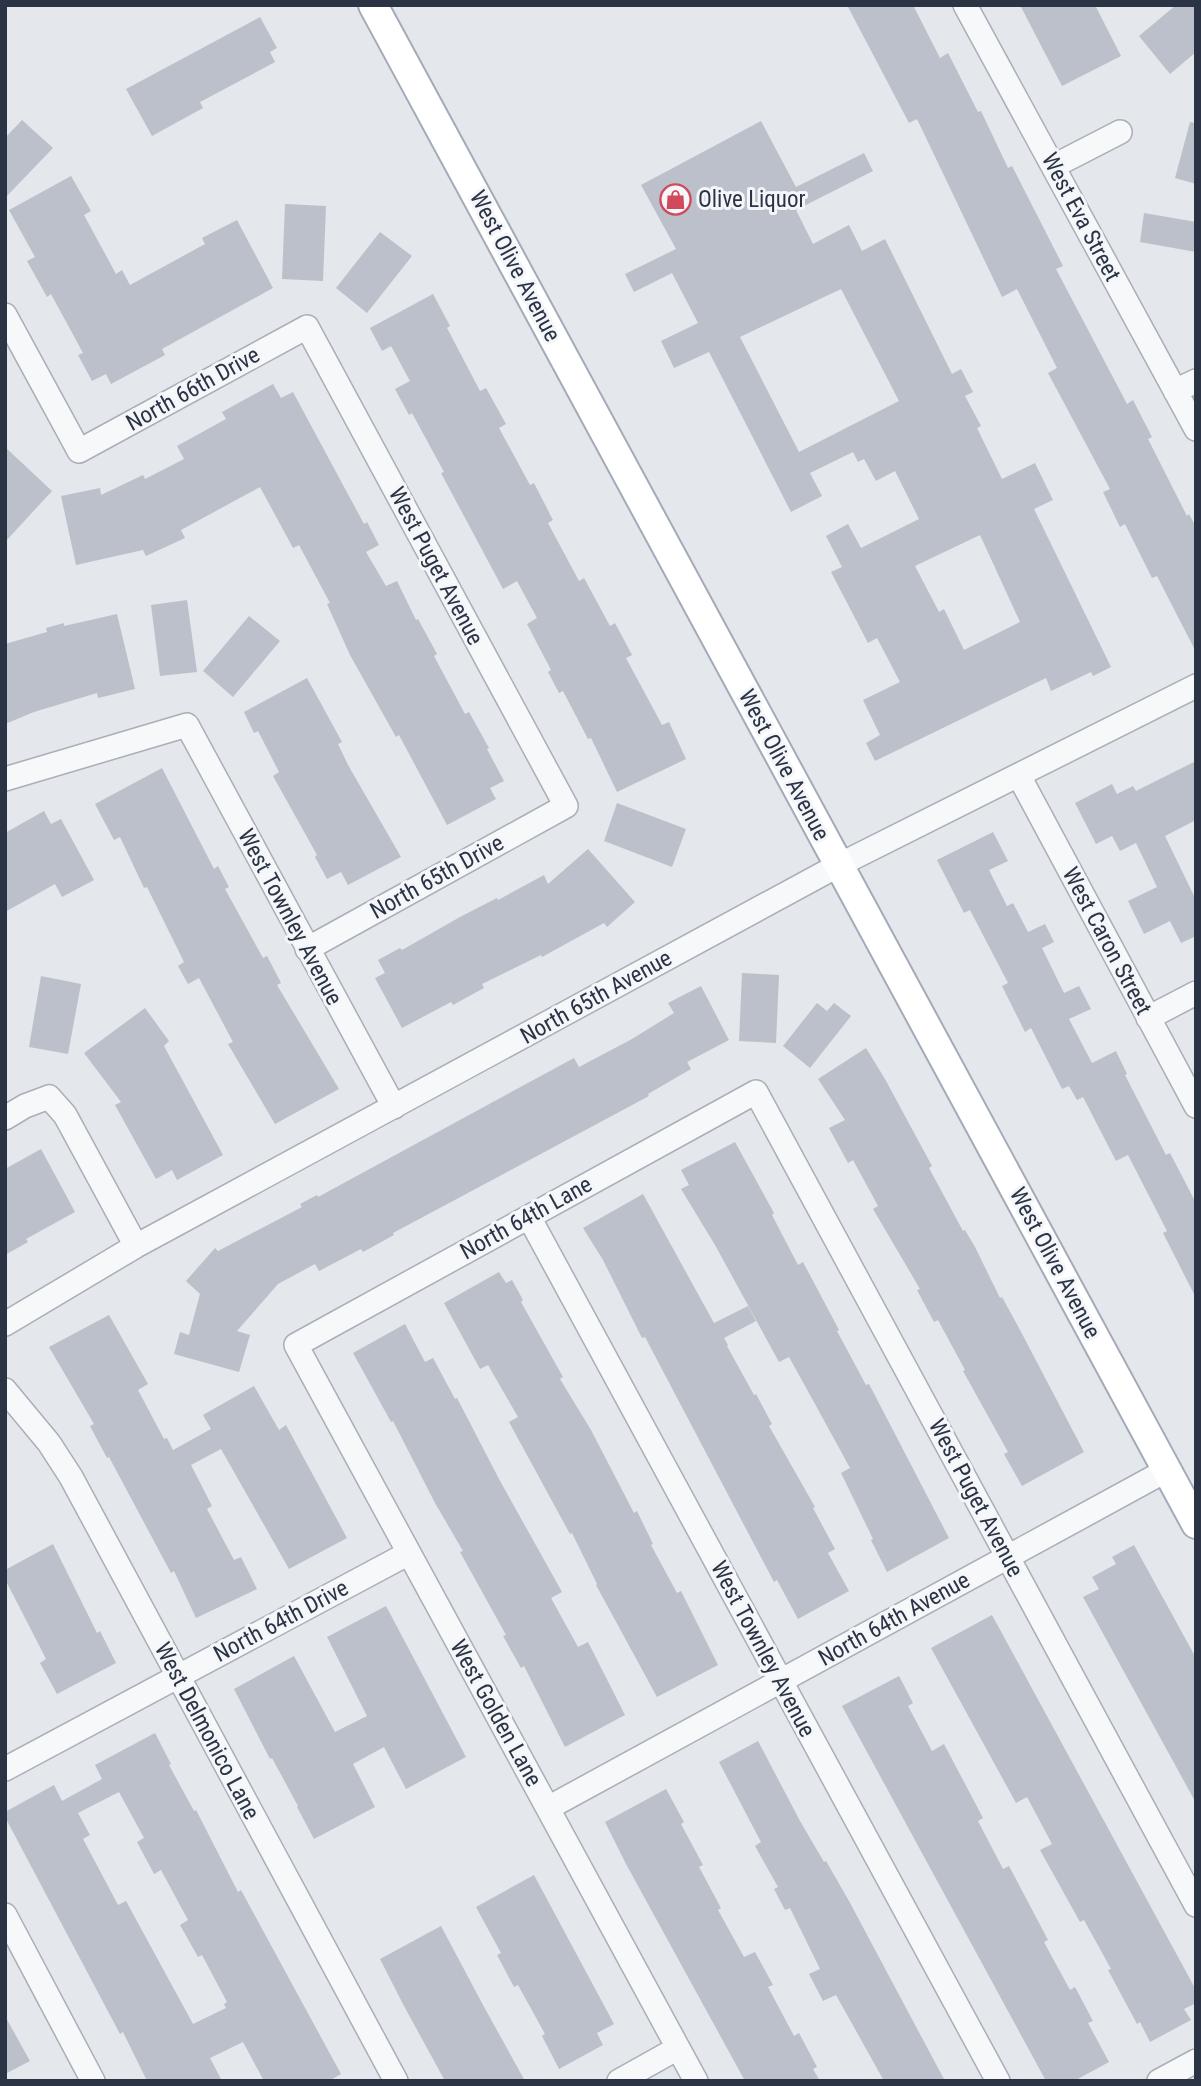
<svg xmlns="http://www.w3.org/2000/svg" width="1201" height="2086" font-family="'Roboto Condensed',sans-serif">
	<rect width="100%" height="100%" fill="#e4e7ec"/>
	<path fill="#bbc0ca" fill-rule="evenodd" d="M847,5H913L940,58L948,53L978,112L981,111L1008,168L1012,166L1063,266L1056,269L1127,404L1133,400L1152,437L1148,439L1187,516L1189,514L1196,527V652L1157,576L1152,578L1125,524L1120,527L1103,492L1110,489L1048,373L1057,368L1017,289L1002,297L917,119L909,123Z
		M1020,5H1095L1121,56L1062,86Z
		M1176,5H1196V52L1170,74L1139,36Z
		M260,17L277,48L270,52L275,62L200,102L203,108L152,136L126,89Z
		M22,120L53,148L5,198V138Z
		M761,121L796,187L864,153L873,171L796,210L813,244L849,225L862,251L885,239L952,374L961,369L973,392L965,396L981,426L977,428L1002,479L1035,463L1053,500L1034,509L1111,667L1093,676L1091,672L1051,691L1046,678L875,761L866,743L880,735L863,700L900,682L877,638L868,643L831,572L842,567L826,536L848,524L861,548L919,519L895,471L876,481L864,459L858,462L853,452L810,473L822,496L791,512L709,352L674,368L661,341L698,323L672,273L634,292L625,274L676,249L641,185ZM841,289L899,401L799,452L740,337ZM980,535L1020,622L964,650L944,609L939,612L915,566Z
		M1190,122L1196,123V184L1175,178Z
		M71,176L91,211L84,215L116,274L122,270L130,285L205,244L202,238L237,220L273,288L162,349L165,355L111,384L106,374L92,381L78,355L83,353L51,294L47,297L27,261L35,257L9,210Z
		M285,204L326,206L323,281L282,279Z
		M1144,213L1196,222V252L1140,242Z
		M380,232L412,256L367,313L336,288Z
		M433,294L450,326L447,328L480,391L486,388L506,424L499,428L530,485L534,483L553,520L548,523L579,581L584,578L610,626L615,623L632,655L626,658L662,725L669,722L686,759L617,792L591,738L588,739L563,691L559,693L548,672L551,670L527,624L537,618L517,581L503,589L441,473L444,472L412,413L409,415L395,389L410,381L391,346L382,351L370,328Z
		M273,384L281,398L293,392L364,524L367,522L379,545L366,552L386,586L397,581L416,620L418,619L437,654L434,656L465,714L469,712L489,748L487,749L504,781L490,788L496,799L447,825L399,735L396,737L350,655L327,604L330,603L299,545L293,548L260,487L181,530L185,538L146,556L143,550L76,565L61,496L100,488L101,495L143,475L145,479L184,459L177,446L226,419L222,412Z
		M5,447L52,491L5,542Z
		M187,600L197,672L160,676L151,605Z
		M117,614L135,689L98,698L97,693L34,712L5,724V644L47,632L46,628L64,623V626Z
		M249,616L280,641L233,697L203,671Z
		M307,678L342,742L338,744L348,765L401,857L348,885L341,872L327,879L315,857L317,855L273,776L279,772L258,731L254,733L244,712Z
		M1196,761V820L1165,836L1196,900V936L1181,943L1170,921L1144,934L1128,901L1157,887L1136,843L1120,851L1112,836L1096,844L1075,803L1112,784L1117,794L1133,786L1136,791Z
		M162,768L214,869L218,866L229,887L225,889L263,958L267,956L281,983L277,985L339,1089L275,1124L228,1044L233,1042L199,978L188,984L178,966L184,962L147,887L144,888L120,837L114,840L95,804Z
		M617,803L686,829L672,867L604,841Z
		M44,811L51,824L61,819L94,880L62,897L55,884L5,912V833Z
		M993,832L1008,861L989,870L1007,906L1013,903L1028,932L1045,924L1054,942L1042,948L1064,993L1079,986L1091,1009L1069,1019L1092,1063L1116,1051L1127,1074L1125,1075L1166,1155L1170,1153L1196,1203V1298L1163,1233L1167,1231L1128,1155L1116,1161L1083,1097L1077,1100L1069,1086L1062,1089L1031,1028L1025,1032L1002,986L1008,983L970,910L964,913L937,860Z
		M588,849L635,902L607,927L604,923L542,957L541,955L482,984L484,988L453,1005L451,1002L402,1028L375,978L385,973L378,960L400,948L402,950L460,917L497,898L498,900L544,875L548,884Z
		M742,973L779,975L776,1043L739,1041Z
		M41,976L81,984L68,1054L29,1047Z
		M701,986L729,1040L687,1062L691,1069L648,1094L649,1096L393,1233L394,1235L363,1252L361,1249L319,1271L315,1264L278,1284L237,1331L250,1335L239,1372L174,1354L180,1332L189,1335L200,1294L186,1281L215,1248L218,1251L302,1207L300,1204L317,1195L318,1197L574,1058L579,1067L632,1039L674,1013L668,1003Z
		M817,1003L827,1011L834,1003L851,1016L810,1068L783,1046Z
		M145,1008L169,1041L164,1046L223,1155L177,1180L172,1170L156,1179L115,1105L121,1102L84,1053Z
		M866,1048L885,1079L932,1166L929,1168L963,1231L965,1230L975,1247L1000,1298L1002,1297L1019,1328L1084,1452L1022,1486L1004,1454L1008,1452L963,1371L965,1370L938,1320L934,1322L917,1290L920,1289L873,1209L878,1206L853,1160L848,1163L829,1128L845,1120L818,1079Z
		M735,1142L774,1213L772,1215L798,1265L803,1262L839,1330L837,1331L866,1385L869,1384L881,1407L949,1538L887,1572L871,1540L873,1539L841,1473L850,1468L815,1404L789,1357L779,1362L715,1245L681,1189L689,1185L681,1170Z
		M41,1149L75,1212L26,1239L28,1242L5,1255V1169Z
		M643,1194L714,1323L748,1306L756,1321L724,1338L728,1345L727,1346L754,1395L756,1394L772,1424L769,1426L815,1507L813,1508L835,1549L828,1553L849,1591L798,1619L777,1580L774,1582L645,1337L642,1338L603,1260L583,1228Z
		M499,1272L506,1283L512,1280L523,1300L521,1302L563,1377L560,1379L591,1430L634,1513L637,1511L653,1544L651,1545L677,1593L681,1591L718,1665L657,1697L596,1585L597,1584L572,1533L570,1534L509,1422L518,1417L488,1365L480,1369L444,1303Z
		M109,1315L148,1384L138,1390L164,1439L167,1438L173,1450L211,1429L203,1415L254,1386L279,1430L286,1425L347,1538L289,1569L221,1449L191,1465L212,1506L207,1509L234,1560L241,1557L257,1589L196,1618L174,1571L171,1573L109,1457L107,1458L90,1426L94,1424L49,1347Z
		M405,1324L425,1362L433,1358L455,1399L457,1398L499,1479L562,1592L551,1598L578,1647L588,1642L625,1715L565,1747L524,1666L521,1668L503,1636L506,1635L460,1552L463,1551L435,1503L393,1421L391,1422L353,1353Z
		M53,1544L97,1633L100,1631L116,1663L57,1694L40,1663L46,1659L5,1579V1570Z
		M1134,1545L1196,1658V1803L1083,1597L1099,1589L1092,1577L1116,1564L1112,1557Z
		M386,1606L466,1757L406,1789L384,1747L353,1764L375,1807L314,1839L297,1807L298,1806L272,1758L270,1759L234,1689L294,1656L335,1732L367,1716L327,1637Z
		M992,1615L1196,1990V2003L1184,2009L1191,2020L1150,2042L1140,2022L1137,2024L1108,1970L1111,1969L1084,1920L1080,1922L1040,1850L1052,1844L1027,1797L1016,1803L931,1648Z
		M899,1676L913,1703L908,1706L932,1751L944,1744L983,1818L978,1821L1003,1869L1009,1866L1048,1940L1044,1942L1070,1990L1075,1987L1093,2021L1088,2023L1109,2062L1074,2081H1046L842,1706Z
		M155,1733L171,1764L169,1765L194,1811L196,1810L238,1892L241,1890L254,1914L341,2074L329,2081H264L243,2042L210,2058L222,2081H147L123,2032L120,2034L5,1817V1812L54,1785L62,1801L102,1779L95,1765ZM119,1792L144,1838L137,1842L154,1874L161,1870L188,1920L180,1925L198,1957L202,1955L227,2002L224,2004L226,2008L193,2024L126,1901L118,1905L83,1839L90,1835L78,1813Z
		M758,1741L800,1821L824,1862L826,1861L849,1901L945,2081H884L836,1995L823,2001L809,1974L820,1969L790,1908L785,1910L774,1889L778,1887L755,1846L761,1842L719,1762Z
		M666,1789L684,1822L681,1824L703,1865L699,1867L721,1908L718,1910L744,1957L755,1952L773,1985L768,1987L794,2036L799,2033L817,2067L813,2069L820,2081H745L626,1864L605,1822Z
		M534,1875L614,2024L597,2033L603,2045L559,2069L542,2036L545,2034L518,1985L514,1987L497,1955L501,1953L476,1907Z
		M441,1926L483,2005L525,2081H445L404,2006L380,1959Z
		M5,2016L30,2061L5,2074Z"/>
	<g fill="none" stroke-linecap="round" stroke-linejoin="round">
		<defs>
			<path id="minor" d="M965,5L1196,429
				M1054,166L1120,132
				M5,315L79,451L307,327L566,806L307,949
				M1175,391L1196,381
				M1019,776L1196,1106
				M5,779L187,725L394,1107
				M1148,1018L1196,993
				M5,1118L25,1106L49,1097L65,1115L136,1246
				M529,1217L998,2081
				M5,1324L136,1246L839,865L1196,686
				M5,1390L49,1443L71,1477L396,2081
				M5,1769L409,1553
				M548,1808L1167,1470
				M5,1915L93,2081
				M619,2081L678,2048
				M696,2081L296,1345L756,1092L1196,1905
				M1159,2081L1196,2061"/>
			<path id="major" d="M373,5L1196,1524"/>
		</defs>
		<use href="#minor" stroke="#a9aeb7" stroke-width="26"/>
		<use href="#major" stroke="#a3abb8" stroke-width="32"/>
		<use href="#minor" stroke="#f7f8fa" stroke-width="23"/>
		<use href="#major" stroke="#fff" stroke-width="28"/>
	</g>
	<defs>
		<symbol id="shop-ring" viewBox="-11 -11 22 22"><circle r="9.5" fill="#f4f6f9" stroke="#d1495b" stroke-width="1.5"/><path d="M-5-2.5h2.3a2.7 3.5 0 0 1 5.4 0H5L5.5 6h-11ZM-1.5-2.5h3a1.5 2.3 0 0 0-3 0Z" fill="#d1495b"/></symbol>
	</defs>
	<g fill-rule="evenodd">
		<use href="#shop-ring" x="658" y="182" width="35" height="35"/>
	</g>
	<g text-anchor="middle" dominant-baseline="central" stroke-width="6" stroke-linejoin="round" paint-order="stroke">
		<g font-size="23" fill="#2b3445" stroke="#f4f6f9" text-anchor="start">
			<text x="698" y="199">Olive Liquor</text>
		</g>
		<g font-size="23" fill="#2b3445" stroke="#f4f6f9">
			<text transform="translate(1081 217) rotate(62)">West Eva Street</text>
			<text transform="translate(515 266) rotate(62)">West Olive Avenue</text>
			<text transform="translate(193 389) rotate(-29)">North 66th Drive</text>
			<text transform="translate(436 566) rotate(62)">West Puget Avenue</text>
			<text transform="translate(784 765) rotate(62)">West Olive Avenue</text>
			<text transform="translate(437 877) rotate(-29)">North 65th Drive</text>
			<text transform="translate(290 917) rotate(62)">West Townley Avenue</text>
			<text transform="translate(1107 941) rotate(62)">West Caron Street</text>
			<text transform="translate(596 997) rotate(-29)">North 65th Avenue</text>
			<text transform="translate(526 1218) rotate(-29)">North 64th Lane</text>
			<text transform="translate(1055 1263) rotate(62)">West Olive Avenue</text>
			<text transform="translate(976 1498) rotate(62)">West Puget Avenue</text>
			<text transform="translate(894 1619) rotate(-29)">North 64th Avenue</text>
			<text transform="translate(281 1621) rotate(-28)">North 64th Drive</text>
			<text transform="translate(763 1649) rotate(62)">West Townley Avenue</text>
			<text transform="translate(496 1713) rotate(61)">West Golden Lane</text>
			<text transform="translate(207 1731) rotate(62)">West Delmonico Lane</text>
		</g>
	</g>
	<rect width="1201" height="2086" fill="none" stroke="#2b3445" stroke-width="14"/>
</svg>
